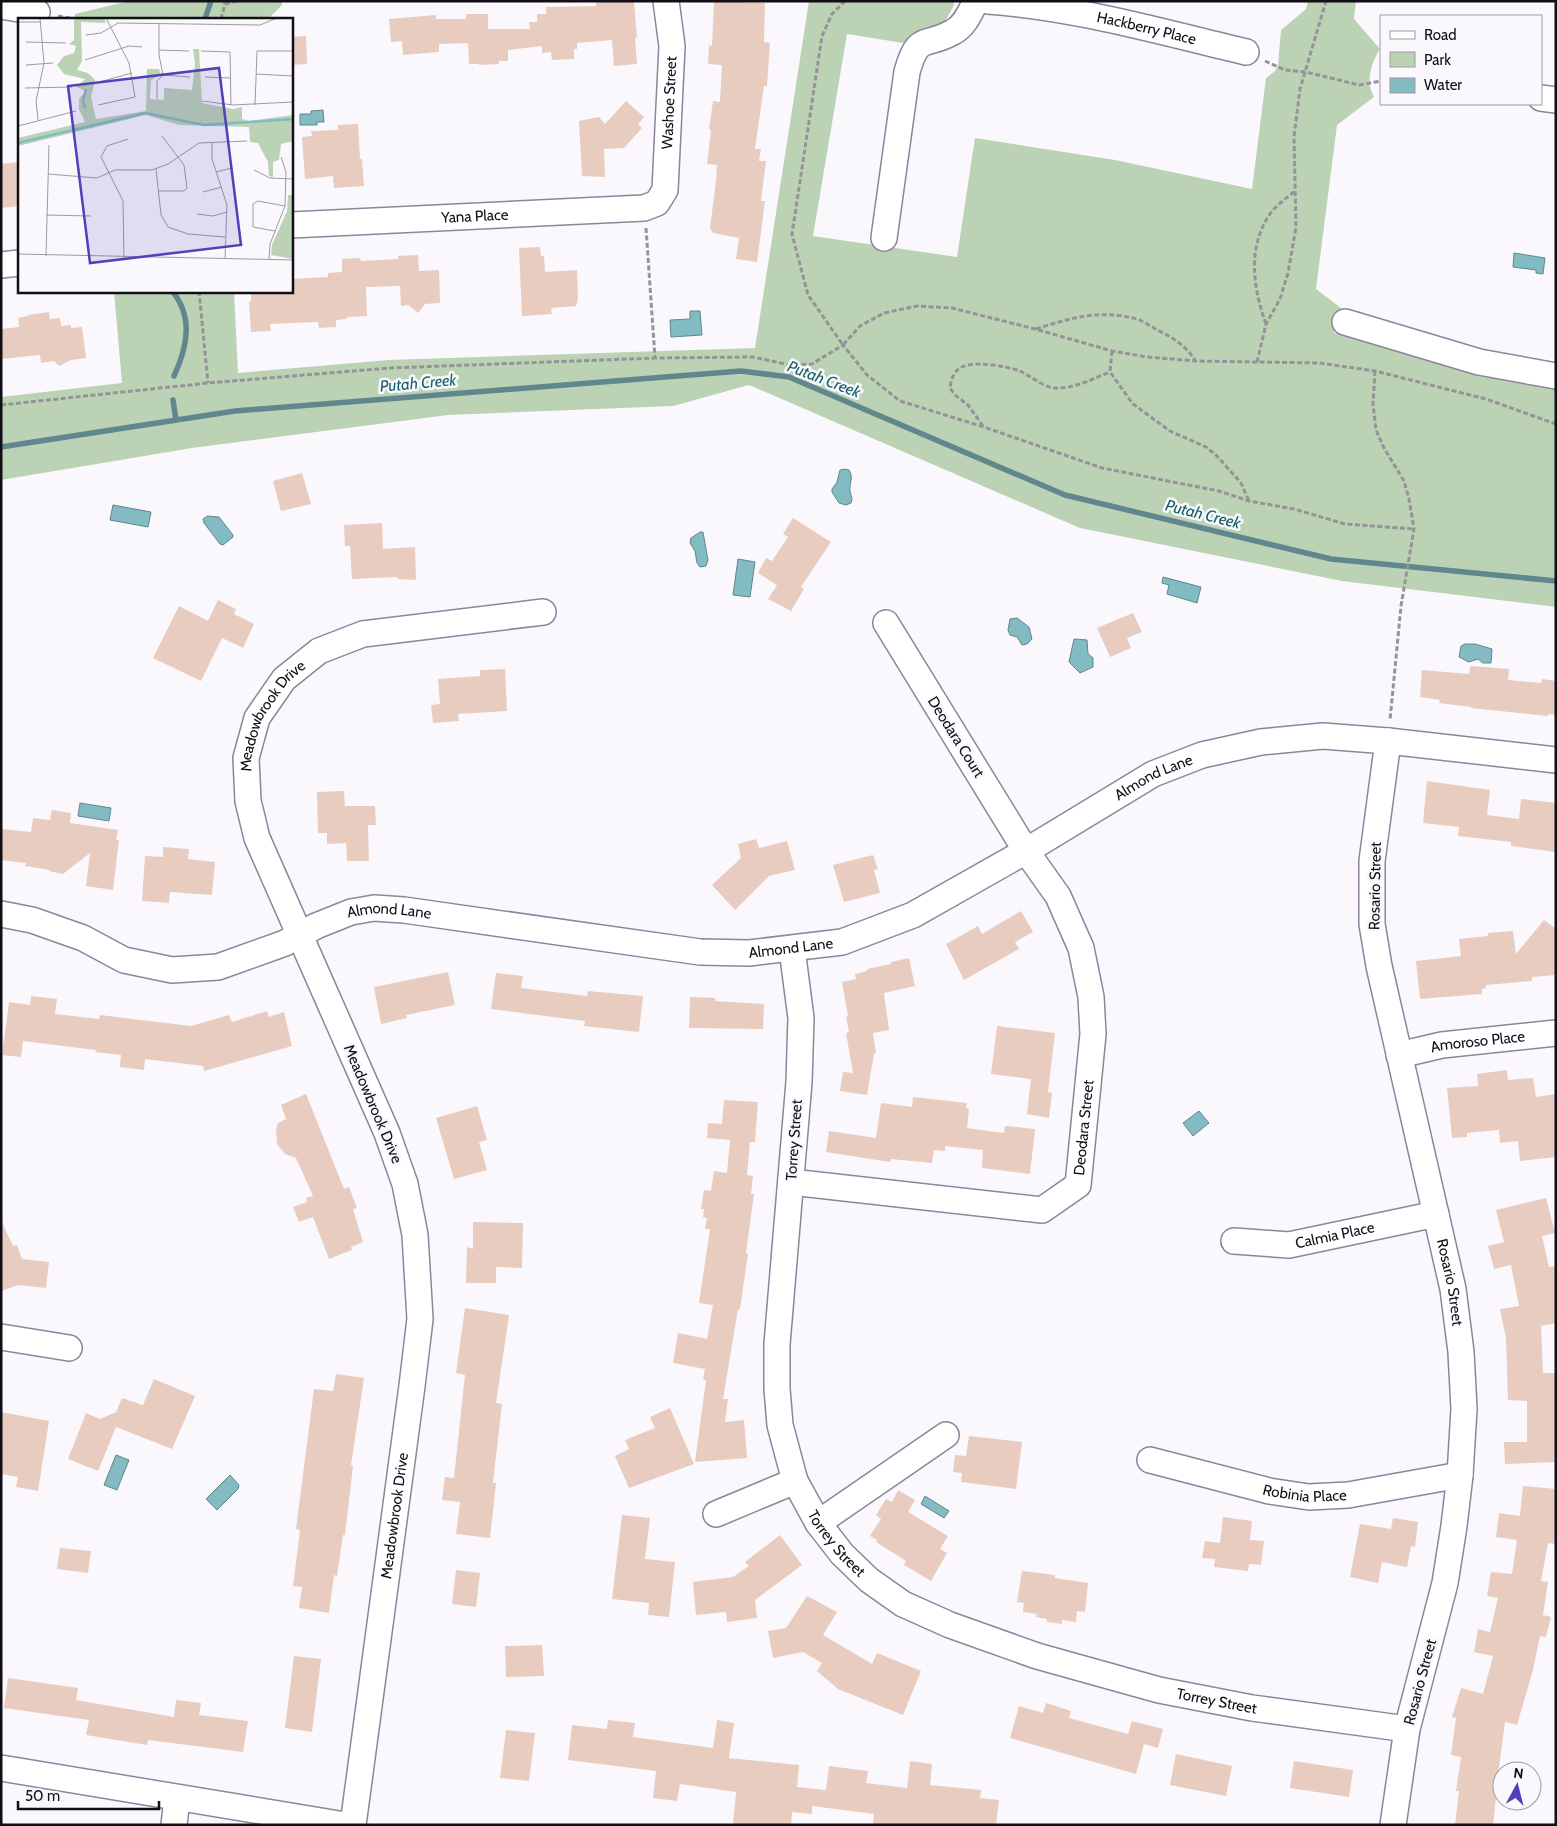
<svg xmlns="http://www.w3.org/2000/svg" width="1557" height="1826" font-family="Cabin,sans-serif">
	<rect width="100%" height="100%" fill="#faf8fd"/>
	<path fill="#bbd3b4" d="M129,1H282V5L268,19H75V14Z
		M809,1H953L954,5L945,22L921,30L903,43L847,34L813,236L957,257L975,138L1115,160L1252,189L1266,78L1275,71L1278,65L1281,30L1306,9L1308,1H1356L1354,19L1380,49C1371,63 1365,82 1374,97L1337,125L1316,289L1341,308L1334,333L1556,386V607L1342,581L1080,528L749,385L673,406L448,415L192,448L1,480V397L122,383L114,291H234L238,373L389,360L755,348Z"/>
	<path fill="#82bbc1" stroke="#60878e" d="M323,110L324,122H317V125H300V114H311V111Z
		M1514,253L1545,258L1543,274L1536,273V270L1513,267Z
		M690,311H700L702,335L671,337L670,320L690,319Z
		M845,469L849,470C854,478 849,483 850,491C851,496 853,498 851,503L846,505L839,503L832,492V489L837,482L840,470Z
		M113,505L151,512L148,527L110,520Z
		M207,516L219,517L233,535V537L223,545L220,544L204,523L203,519Z
		M700,532H703L708,560L706,566L700,567L697,563L695,551L690,543L691,538Z
		M738,559L755,562L750,597L733,595Z
		M1163,577L1201,587L1197,603L1167,594L1169,585L1162,583Z
		M1017,618L1029,627L1032,639L1027,644L1022,645L1017,637L1010,635L1008,630L1010,619Z
		M1074,639L1087,640L1088,654L1093,658V667L1080,673L1069,662Z
		M1465,644H1475L1492,649L1491,663H1483L1478,659L1469,662L1459,657L1461,646Z
		M80,803L111,808L109,821L78,816Z
		M1199,1111L1209,1123L1193,1136L1183,1123Z
		M116,1455L129,1460L117,1490L104,1485Z
		M230,1475L239,1485L238,1489L217,1510L206,1499Z
		M925,1496L949,1511L944,1518L921,1504Z"/>
	<g fill="none" stroke-linecap="round" stroke-linejoin="round">
		<path stroke="#60878e" stroke-width="5.5" d="M205,19L211,1
			M172,291C194,317 187,348 174,376
			M173,400L176,420
			M1,447L235,411L741,371L789,377L1065,495L1331,559L1556,581"/>
	</g>
	<path fill="#e8ccbf" d="M596,1H634L637,38H635L637,64L614,66L612,40L577,43V49H574V59L552,60L551,52L542,53V46L508,50V61H499V64L479,65V64H469L468,43L439,44V52L403,55L402,41L391,42L389,19L436,15V19H466V14H488V29H530L529,22H537V14H546V7L596,6Z
		M714,1L765,3L764,42L770,43L767,86H764L755,149H761L759,161H766L761,201H765L757,262L736,259L739,238L713,233L710,228L717,173H716L717,165L707,164L711,130L709,129L713,101L720,102L722,65L708,64L709,45L712,46Z
		M306,36L307,64L291,65V37Z
		M626,101L644,117L638,124L642,128L624,148L604,149L605,177L582,176L579,121L599,117L605,124Z
		M358,124L360,159H362L364,186L334,188L333,176L305,179L302,137L312,136L311,131L338,130V125Z
		M19,162V206L1,208V164Z
		M540,247L541,256H544L545,272L577,270L578,299L576,306L551,308L552,314L522,316L519,248Z
		M418,255L419,271L439,270L440,303L425,304L418,313L408,305L401,306L400,286L366,287L367,316L348,317L346,319L336,320V327L319,328L318,322L270,324L271,331L251,332L249,302H251V291H291V279L328,277V273L342,272V259L360,258L361,261L398,259V256Z
		M49,312L50,319L60,318L61,326L71,325V328L82,327L86,358L71,360L59,366L54,361L41,363L40,355L1,359V329L19,327L18,318L28,316V315Z
		M302,473L311,504L281,511L273,481Z
		M793,518L831,542L801,587L804,589L791,611L768,599L777,585L758,573L766,558L772,561L788,537L783,534Z
		M382,523L383,549L415,547L416,580L398,579L397,577L352,579L350,546H345L344,525Z
		M218,600L236,609L234,614L254,624L243,648L222,638L201,681L153,658L179,606L208,621Z
		M1133,613L1142,632L1127,638L1131,648L1110,657L1097,628Z
		M1470,666L1509,669L1508,680L1541,683L1542,679L1556,681V715L1548,714V716L1471,708V707L1439,703L1440,700L1420,697L1422,670L1469,674Z
		M505,669L507,711L458,714L459,721L433,723L431,705L440,704L438,679L480,676V670Z
		M1427,781L1490,790L1487,815L1519,819L1521,799L1556,803V852L1511,846V842L1458,836L1459,827L1423,823Z
		M344,791L345,806H375L376,825H368L369,861H347L346,843L327,844V833H318L317,792Z
		M52,810L71,813L70,823L118,830L116,840H119L113,890L86,886L90,853L63,874L49,871L50,870L25,866L26,863L1,860V829L31,832L33,818L50,820Z
		M756,839L759,848L787,841L795,870L769,876L735,910L712,885L741,858L738,844Z
		M163,847L189,849L188,859L215,862L212,895L170,892L169,903L142,901L145,856L163,857Z
		M873,855L878,869L874,870L880,893L844,902L833,865Z
		M1021,911L1033,932L1015,942L1019,949L964,980L946,944L978,926L982,934Z
		M1544,920L1556,929V975L1532,977V981L1486,985V988L1482,989V994L1420,999L1416,961L1461,956L1459,939L1488,936V933L1513,931L1516,954Z
		M909,958L915,986L884,993L889,1030L873,1033L876,1053L874,1054L867,1095L840,1091L843,1072L853,1073L846,1033L849,1032L846,1017L848,1016L842,982L856,979L855,974L867,971V969L891,964V962Z
		M448,972L455,1005L406,1015L407,1018L381,1024L374,987Z
		M496,973L523,976L521,988L587,996L588,991L643,996L639,1032L584,1026L585,1021L491,1009Z
		M31,996L57,999L55,1014L99,1019L100,1015L191,1026L229,1015L232,1022L267,1011L269,1017L284,1012L292,1046L204,1071L203,1066L145,1059L144,1070L120,1067L121,1055L95,1052L96,1050L23,1041L21,1057L2,1055L9,1002L30,1005Z
		M690,997L715,998V1001L764,1004L763,1029L689,1028Z
		M997,1026L1055,1033L1048,1092L1052,1093L1049,1118L1027,1114L1031,1079L991,1074Z
		M1507,1070L1508,1080L1533,1078L1536,1097L1556,1094V1157L1520,1161L1518,1141L1500,1143L1499,1130L1467,1133V1137L1452,1138L1447,1088L1478,1086L1477,1074Z
		M306,1094L344,1189L349,1187L357,1208L353,1209L363,1242L351,1247L352,1250L329,1259L313,1217L299,1222L293,1207L307,1202L306,1198L313,1196L296,1158L285,1154L277,1144L276,1129L278,1123L286,1119L281,1105Z
		M913,1097L967,1103L966,1108L969,1109L967,1128L1004,1133L1005,1126L1035,1129L1030,1174L982,1168L983,1150L945,1146V1151L934,1150L932,1163L891,1159L890,1162L826,1152L829,1131L876,1138L881,1103L912,1107Z
		M724,1100L758,1102L755,1142H750L747,1175L753,1176L751,1194H754L746,1253L748,1254L740,1309H738L723,1399H728L725,1422L744,1420L747,1458L695,1462L706,1380H703L705,1369L673,1363L678,1333L707,1339L713,1305L699,1303L710,1229H705L707,1218L703,1217L704,1209H701L704,1190L711,1191L714,1171L727,1173L730,1140L707,1138L708,1123L722,1124Z
		M477,1106L487,1140L479,1142L487,1170L454,1179L436,1118Z
		M1546,1198L1555,1233L1542,1236L1549,1267L1556,1266V1323L1541,1326L1543,1373H1556V1462L1505,1464L1504,1442H1527V1401L1508,1400L1506,1338L1500,1309L1519,1306L1511,1265L1494,1269L1488,1246L1504,1242L1496,1210Z
		M1,1220L13,1246L17,1245L22,1259L49,1262L46,1288L18,1285L1,1291Z
		M473,1222L523,1223L522,1268L496,1267V1283H466L467,1247L473,1249Z
		M465,1308L509,1315L496,1403L502,1404L493,1483H496L490,1538L456,1534L460,1502L442,1500L445,1477L454,1478L465,1375L456,1373Z
		M336,1374L364,1378L351,1465L353,1466L345,1535H343L337,1576L334,1575L329,1613L299,1608L302,1587L293,1586L300,1530L296,1529L314,1389L333,1391Z
		M154,1379L195,1396L172,1449L116,1427L98,1471L68,1459L86,1413L100,1419L116,1412L122,1398L143,1405Z
		M670,1408L694,1464L629,1488L615,1456L629,1449L625,1440L655,1428L650,1417Z
		M1,1412L49,1421L38,1491L16,1487L18,1477L1,1474Z
		M969,1436L1022,1442L1016,1489L961,1482L962,1473L953,1472L955,1455L966,1456Z
		M1523,1486L1556,1489V1544L1548,1543L1541,1581L1548,1582L1543,1615L1551,1617L1546,1637L1540,1636L1533,1670L1517,1725L1505,1722L1498,1775L1502,1776V1798L1496,1797L1493,1825H1455L1459,1791H1456L1461,1757L1451,1755L1456,1718L1452,1717L1461,1688L1483,1694L1493,1656L1474,1652L1478,1629L1490,1632L1498,1598L1487,1596L1491,1572L1512,1574L1517,1540L1496,1537L1499,1513L1520,1516Z
		M898,1490L915,1500L908,1512L948,1536L940,1549L947,1553L931,1581L904,1565L906,1561L876,1542L877,1540L870,1536L881,1519L876,1515L886,1499L892,1502Z
		M622,1515L650,1518L645,1559L675,1562L669,1617L648,1615L649,1603L612,1599Z
		M1223,1517L1252,1521L1250,1540L1264,1541L1261,1565L1249,1564L1248,1571L1214,1567L1215,1559L1202,1558L1205,1541L1220,1543Z
		M1393,1518L1418,1522L1415,1547L1411,1546L1407,1567L1382,1562L1378,1583L1350,1577L1360,1524L1391,1529Z
		M780,1535L802,1565L755,1600L757,1618L727,1622L726,1612L696,1615L693,1582L733,1577L749,1566L745,1562Z
		M60,1548L91,1551L88,1573L57,1569Z
		M456,1570L480,1573L476,1607L452,1604Z
		M1022,1571L1055,1575V1578L1088,1583L1085,1612L1077,1611L1076,1622L1062,1620V1624L1047,1622V1619L1036,1617L1037,1614L1023,1612L1024,1603L1017,1602Z
		M807,1596L837,1612L823,1635L872,1664L877,1653L921,1671L903,1715L838,1689L817,1671L822,1663L803,1652L773,1658L768,1631L786,1628Z
		M542,1645L544,1676L506,1677L505,1646Z
		M294,1656L321,1659L312,1732L285,1728Z
		M8,1678L78,1688L76,1700L174,1717L176,1700L201,1703L199,1715L248,1721L243,1752L148,1740L147,1745L86,1735L89,1720L4,1708Z
		M1046,1703L1071,1711L1069,1718L1128,1734L1132,1721L1163,1729L1158,1748L1144,1744L1136,1774L1010,1738L1019,1706L1043,1713Z
		M608,1720L635,1723L633,1737L713,1748L717,1720L734,1723L729,1758L799,1765L797,1787L826,1790L829,1766L868,1771L866,1783L907,1788L910,1761L932,1764L930,1785L981,1790L980,1798L999,1800L996,1825H873L874,1814L812,1806V1814L792,1812L791,1825H733L736,1792L680,1784L677,1801L653,1798L656,1771L568,1760L572,1725L607,1729Z
		M506,1730L535,1733L529,1781L500,1778Z
		M1176,1754L1232,1766L1226,1796L1170,1785Z
		M1294,1761L1353,1770L1349,1797L1290,1788Z"/>
	<g fill="none" stroke-linecap="round" stroke-linejoin="round">
		<defs>
			<g id="minor">
				<path id="s1" d="M988,1C1075,7 1161,32 1246,52"/>
				<path d="M1,6L37,12"/>
				<path d="M1541,98L1556,100"/>
				<path id="s2" d="M291,225L644,208L657,203L665,190L672,46L666,1"/>
				<path d="M884,238L907,72C918,32 925,48 953,32C965,26 970,12 976,1"/>
				<path d="M1,265L19,263"/>
				<path d="M1345,322L1479,362L1556,376"/>
				<path id="s3" d="M1388,741L1372,861V924L1379,966L1453,1289L1461,1352L1464,1409L1460,1475L1454,1526L1445,1583L1407,1729L1393,1825"/>
				<path id="s4" d="M1,914L32,920L83,938L124,960L172,970L218,967L285,943L316,926L351,912L374,908L404,910L700,952L749,953L842,942L913,915L1026,851L1153,774L1202,755L1261,742L1323,736L1388,741L1556,760"/>
				<path id="s5" d="M792,949L801,1018L799,1082L777,1344V1389L780,1425L795,1481L818,1523L842,1554L869,1580L903,1604L950,1625L1037,1656L1159,1690L1252,1708L1407,1729"/>
				<path id="s6" d="M1399,1055L1442,1045L1556,1033"/>
				<path id="s7" d="M791,1182L1042,1210L1078,1185L1093,1034L1091,997L1081,948L1058,896L1026,851L886,623"/>
				<path id="s8" d="M1234,1241L1289,1245L1436,1214"/>
				<path d="M1,1337L69,1348"/>
				<path id="s9" d="M1150,1460L1269,1491L1309,1497L1348,1495L1460,1475"/>
				<path d="M716,1514L795,1481"/>
				<path d="M818,1523L946,1435"/>
				<path d="M1,1768L345,1825"/>
				<path d="M174,1825L177,1798"/>
				<path id="s10" d="M353,1825L412,1386L420,1319L415,1235L405,1184L387,1133L257,838L248,801L246,758L257,718L284,679L319,651L363,634L543,612"/>
			</g>
		</defs>
		<use href="#minor" stroke="#8e849b" stroke-width="28"/>
		<path stroke="#959399" stroke-width="3" stroke-dasharray="5 2.5" stroke-linecap="butt" d="M845,1L832,14L822,36L792,234L808,295L843,345L860,326L884,313L917,306L952,308L1035,329L1112,351L1147,357L1196,361L1319,363L1375,371L1486,399L1556,424
			M225,4L237,1
			M58,16L75,19
			M221,19L225,4L224,1
			M1265,61L1285,70L1306,72L1359,85L1381,81
			M646,228L655,358L753,357L790,365L812,364L843,345L867,375L900,401L984,427L1102,468L1219,491L1249,501L1294,509L1345,524L1414,529
			M199,291L208,383
			M1266,324C1253,288 1247,247 1270,214C1276,205 1288,197 1296,190
			M1036,329C1070,318 1100,309 1137,319C1144,322 1151,326 1157,330C1172,337 1186,346 1195,360
			M1112,351L1110,372L1133,404L1170,431L1206,447L1217,456L1241,483L1249,501
			M1257,362L1266,324L1280,299L1288,273L1296,227L1294,137L1300,89L1326,1
			M1375,371L1373,404L1376,430L1384,448L1404,481L1409,499L1414,529L1401,606L1390,720
			M1,405L208,383L390,368L655,358
			M983,426L968,405L955,395L950,388C951,381 953,372 960,368C972,360 1007,366 1020,371C1031,376 1043,387 1055,388C1074,389 1092,379 1110,372"/>
		<use href="#minor" stroke="#fff" stroke-width="25"/>
	</g>
	<g text-anchor="middle" dominant-baseline="central" stroke-width="5" stroke-linejoin="round" paint-order="stroke">
		<g font-size="15" fill="#110e16" stroke="#faf8fd">
			<text stroke="none"><textPath href="#s1" startOffset="161">Hackberry Place</textPath></text>
			<text stroke="none"><textPath href="#s2" startOffset="470">Washoe Street</textPath></text>
			<text stroke="none"><textPath href="#s2" startOffset="184">Yana Place</textPath></text>
			<text stroke="none"><textPath href="#s10" startOffset="1154">Meadowbrook Drive</textPath></text>
			<text transform="translate(956 737) rotate(58)">Deodara Court</text>
			<text stroke="none"><textPath href="#s4" startOffset="1220">Almond Lane</textPath></text>
			<text transform="translate(1375 886) rotate(-89)">Rosario Street</text>
			<text stroke="none"><textPath href="#s4" startOffset="410">Almond Lane</textPath></text>
			<text stroke="none"><textPath href="#s4" startOffset="815">Almond Lane</textPath></text>
			<text stroke="none"><textPath href="#s6" startOffset="80">Amoroso Place</textPath></text>
			<text transform="translate(373 1104) rotate(67)">Meadowbrook Drive</text>
			<text stroke="none"><textPath href="#s7" startOffset="354">Deodara Street</textPath></text>
			<text transform="translate(794 1140) rotate(-86)">Torrey Street</text>
			<text stroke="none"><textPath href="#s8" startOffset="102">Calmia Place</textPath></text>
			<text stroke="none"><textPath href="#s3" startOffset="551">Rosario Street</textPath></text>
			<text stroke="none"><textPath href="#s9" startOffset="159">Robinia Place</textPath></text>
			<text stroke="none"><textPath href="#s10" startOffset="312">Meadowbrook Drive</textPath></text>
			<text stroke="none"><textPath href="#s5" startOffset="611">Torrey Street</textPath></text>
			<text transform="translate(1420 1682) rotate(-75)">Rosario Street</text>
			<text stroke="none"><textPath href="#s5" startOffset="1031">Torrey Street</textPath></text>
		</g>
		<g font-size="16" font-style="italic" fill="#136269" stroke="#faf8fd">
			<text transform="translate(824 379) rotate(21)">Putah Creek</text>
			<text transform="translate(418 383) rotate(-5)">Putah Creek</text>
			<text transform="translate(1203 514) rotate(14)">Putah Creek</text>
		</g>
	</g>
	<g transform="translate(18 18)">
		<rect width="275" height="275" fill="#faf8fd"/>
		<path d="M56,0H86L88,5L63,4L64,43L59,52L70,55L77,62L73,79L78,101L128,93L129,51H141L143,57L133,62L132,81L146,82V70L174,72L177,46L175,31H181L184,85L215,91L224,89V101L231,103L275,97V123L263,126L261,142L255,144V159L251,158L250,144L240,125L232,124L231,109L161,107L128,97L0,128V120L67,104L61,91V81L67,73L58,69L67,61L46,56L39,47L46,38L56,35L58,28L51,26L56,22ZM270,177H275V241L253,237L254,227L269,193Z" fill="#bbd3b4"/>
		<path fill="none" stroke="#82bbc1" stroke-width="2.5" d="M67,90L65,83L68,71M0,125L127,95L186,107L275,101"/>
		<path fill="none" stroke="#9d9aa1" stroke-width="1" d="M0,4H22M141,5V37L145,57M68,17L83,15L100,5L242,7L259,0M8,24L48,25M141,32L171,33M183,33L212,34L213,87M67,42L111,28L124,29M8,47L35,45M238,56L275,58M145,57L172,59M187,59L212,60M81,64L114,55M7,70L54,69M139,81V63L145,57M184,83L215,87L275,84M80,87L117,79L111,45L88,0M237,87L239,33H275M20,102L18,83L26,45L22,0M0,108L58,93M194,124V141L209,187L207,241M138,151L143,197L150,209L170,216L207,219M236,152L252,160L275,161M198,154L214,150M30,156L79,160L97,152H134L150,146L181,125L229,123M141,173H166L169,170L166,147L144,118M185,174L204,169M179,196L195,198L209,194M28,197L73,198M257,213L235,209V186L240,183L267,188M0,236L275,242M28,238L31,127M106,241L105,183L83,139L89,128L110,121M251,242L252,226L267,188L268,154L263,139"/>
		<path fill="#5041b8" fill-opacity="0.15" stroke="#5041b8" stroke-width="2.5" d="M201,50L223,227L72,245L50,68Z"/>
		<rect width="275" height="275" fill="none" stroke="#110e16" stroke-width="2.5"/>
	</g>
	<rect width="1557" height="1826" fill="none" stroke="#110e16" stroke-width="5"/>
	<rect x="1380" y="15" width="162" height="90" fill="#faf8fd" stroke="#9d9aa1"/>
	<rect x="1390" y="31" width="25" height="8" fill="#ffffff" stroke="#9d9aa1"/>
	<text x="1424" y="40" font-size="15" fill="#110e16">Road</text>
	<rect x="1390" y="52" width="25" height="15" fill="#bbd3b4" stroke="#9d9aa1"/>
	<text x="1424" y="65" font-size="15" fill="#110e16">Park</text>
	<rect x="1390" y="78" width="25" height="15" fill="#82bbc1" stroke="#9d9aa1"/>
	<text x="1424" y="90" font-size="15" fill="#110e16">Water</text>
	<g transform="translate(1517 1786) rotate(7)"><circle r="24" fill="#faf8fd" stroke="#9d9aa1"/>
	<path d="M0-4L9 19L0 12L-9 19Z" fill="#5041b8"/>
	<text y="-8" font-size="14" font-weight="bold" text-anchor="middle" fill="#110e16">N</text>
	</g>
	<path d="M18 1801v8h141v-8" fill="none" stroke="#110e16" stroke-width="2.5"/>
	<text x="25" y="1801" font-size="15" fill="#110e16" stroke="#faf8fd" stroke-width="4" paint-order="stroke">50 m</text>
</svg>
